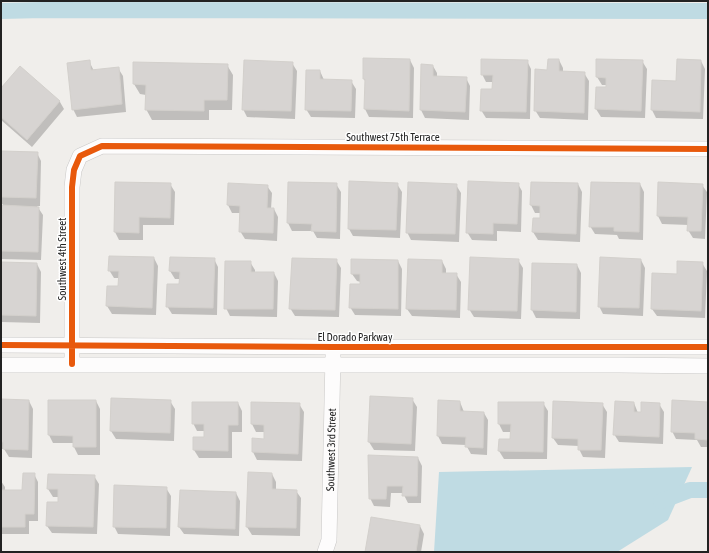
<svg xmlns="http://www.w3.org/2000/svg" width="709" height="553" font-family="'Asap Condensed',sans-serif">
	<rect width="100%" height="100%" fill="#f0eeeb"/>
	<path fill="#bfdbe3" d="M692,467L668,520L617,552H434L439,472Z"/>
	<path fill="#0003" d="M364,59L410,60L414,68L413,118L369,117L365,109L366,83L364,79Z
		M559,60L563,68V72L584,73L589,81L588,120L540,118L535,110L548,71Z
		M89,61L94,71L118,68L123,76L126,112L77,117L73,109Z
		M527,61L531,69L530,119L486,118L481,110L493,90V82H486L482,74Z
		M642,61L647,69L645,118L601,117L596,109L607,88V85H602L597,77Z
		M701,61L705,69L703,119L656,118L652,110L677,82Z
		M134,63L227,65L233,75L232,110H209V120H152L146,109V95L140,94L134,84Z
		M292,63L297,71L295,119L247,117L243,109Z
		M422,65L433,66L437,73V77L466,78L470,86L469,120L425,118L421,110Z
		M20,67L60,102L64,109L32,147L1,120V90Z
		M320,71L324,80L351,81L356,89L355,118L311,117L306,109Z
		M1,152L37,153L41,161L40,206H37L43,215L41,260L1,259L3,204H1Z
		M116,183L170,184L175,192L174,225H143V240H119L115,232Z
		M659,183L702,185L707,192L705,239L693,238L688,230L689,225L662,224L658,216Z
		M336,184L341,192L340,239L317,238L313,231H292L288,223Z
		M397,184L402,192L400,238L353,236L349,229Z
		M518,184L522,191L521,232L497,231V241L472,240L467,232Z
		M578,184L582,192L580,242L538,240L533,232L534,219H541V213H535L531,205Z
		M640,184L644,192L643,240L619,239L617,235L595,234L590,226Z
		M456,185L461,193L459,242L411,240L407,232Z
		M267,186L272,193L271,209H274L278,217L277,241L245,239L240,231L241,213H232L228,205Z
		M154,258L158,266L156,315L112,314L107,306L119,287L120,278H114L109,270Z
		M214,259L218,267L217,315L172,314L167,306L180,285V279H175L170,271Z
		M336,260L341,268L339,317L295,316L290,308Z
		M518,260L523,268L521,319L474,317L469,309Z
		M641,260L645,268L643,316L603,314L599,306Z
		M398,261L402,269L401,316L355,315L350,307L361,285V282L357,281L352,274Z
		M442,261L446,269V274H456L461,282L460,318L412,316L407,309Z
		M250,262L255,270V273H274L278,281L277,317L230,316L226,308Z
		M702,263L707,271L705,318L657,316L652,309L678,275Z
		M37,264L41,272L40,323L1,322V283Z
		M577,265L581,273L580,319L536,318L532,310Z
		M112,399L170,401L175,409L174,441L116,439L111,431Z
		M412,399L417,407L415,451L374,450L369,442Z
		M1,400L29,401L33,409L32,458L9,457L4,449H1Z
		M49,401H96L100,409V455H78L74,447V443H53L49,435Z
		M460,402L464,412L484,413L488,420L487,455L471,454L466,445L442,444L438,436Z
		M238,403L242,411V432H232V458H199L194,450V438H205V431H197L193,423Z
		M252,403L299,404L304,412L302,461L257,460L253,452L265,440V432H256L252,424Z
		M543,403L548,411L547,459H504L499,451L500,440H511V432H503L499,424Z
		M634,403L638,413H642L659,404L664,412L663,444L619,442L614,434Z
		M708,403V447H701L697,440L676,439L672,431Z
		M602,404L607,412L605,458L583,457L579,449V446L558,445L553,438Z
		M418,458L422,466L421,503H408L403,493H391L390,507L374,506L370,498Z
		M249,473L272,474L276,482V490L296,491L301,498L300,536L252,535L247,527Z
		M34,474L38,482V521H29V534H1V481L5,487V491H23Z
		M94,476L99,484L97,534L52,533L47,526L59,503V497H53L48,489Z
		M166,488L171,496L170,536L118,534L114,526Z
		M236,493L240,501L239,536L184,534L179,527Z
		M420,526L424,534L421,552H366Z"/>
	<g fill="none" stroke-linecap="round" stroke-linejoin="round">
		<path stroke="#bfdbe3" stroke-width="16" d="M1,11L43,10L708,11
			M661,501L690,490H708"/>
	</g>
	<path fill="#d7d4d2" stroke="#d3d0cc" d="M363,58L410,59L409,111L364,109L365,79H363Z
		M481,59L528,60L526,112L480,111L481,89H492L493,75H481Z
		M548,59H559V71L585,72L584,113L534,111L535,69L547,70Z
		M596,59L643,60L641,111L595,109L596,87H606V78L596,77Z
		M677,59L701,60L700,112L651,110L652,80L676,81Z
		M90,60L91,70L119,67L122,104L72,110L67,63Z
		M244,60L293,62L291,111L242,110Z
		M133,62L228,64L227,100H204V111L145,110L146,85L133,84Z
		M421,64L433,65V76L467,77L465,112L420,110Z
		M20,66L60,101L27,140L1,117V88Z
		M306,70H320V79L352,80L351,111L305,110Z
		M1,151L38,152L36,198L1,197Z
		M349,181L398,183L396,230L348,229Z
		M468,181L519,183L517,224L493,223V234L466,233Z
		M115,182L171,183L170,218L139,217V233L114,232Z
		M288,182L337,183L336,232L311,231L312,224L287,223Z
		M408,182L457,184L455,234L406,233Z
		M531,182L578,183L576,234L532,232L533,218H540V206L530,205Z
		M591,182L640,183L639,232L614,231V227H589Z
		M658,182L703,184L701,231H687L688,217L657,216Z
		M228,183L268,185L267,208H274L273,233L239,232L240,206L227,205Z
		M2,205L39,207L38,252L1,251Z
		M109,256L154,257L152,308L106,306L107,286H118L119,271H108Z
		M170,257L215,258L213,308L166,307L167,284H179L180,272L169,271Z
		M470,257L519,259L517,311L468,310Z
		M600,257L641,259L639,308L598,307Z
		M292,258L337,259L335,310L289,309Z
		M351,259L398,260V309L349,308L350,284H360V274H351Z
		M408,259L442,260V273H457L456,310L406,309Z
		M225,261H251V272H274L273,309H224Z
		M677,261L703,262L701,311L651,309L652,273L677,274Z
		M1,262L37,263L36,316L1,315Z
		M532,263L577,264L576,312L531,310Z
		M370,396L413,398L411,444L368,442Z
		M111,398L171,400L170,433L110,431Z
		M1,399L29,400L28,450L3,449V442H1Z
		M48,400H96V447H73V436L48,435Z
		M438,400L460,401V411L484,412L483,448L465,447L466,437L437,436Z
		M672,400L708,402V440L695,439V433L671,432Z
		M553,401L603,403L601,450H578V439L552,438Z
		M615,401L634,402V412H641V402L660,403L659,437L613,435Z
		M192,402H238V425H228V451L193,450V437H204V424H192Z
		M251,402L300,403L298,454L252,452V438L264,439V425L251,424Z
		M498,402H544L543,452L498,451L499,439H510L511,424H498Z
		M368,455L418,457L417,496H402L403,486H387L386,499H369Z
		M248,472L272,473V489L297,490L296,528L246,527Z
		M23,473H35L34,514H25V527H1V490H22Z
		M48,474L95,475L93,527L46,526L47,502H58V489H47Z
		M114,485L167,487L166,528L113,527Z
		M180,490L236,492L235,529L178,527Z
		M371,517L420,525L416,552H365Z"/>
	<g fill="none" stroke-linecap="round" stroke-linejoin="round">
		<defs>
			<g id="minor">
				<path d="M1,345L334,347H708"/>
				<path d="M72,364V187L74,170L80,156L102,146L708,149"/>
				<path d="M1,365H619L708,366"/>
				<path id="s1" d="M325,552L329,540L333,356"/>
			</g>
		</defs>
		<use href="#minor" stroke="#c9c8c7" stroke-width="16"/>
		<use href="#minor" stroke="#fdfcfc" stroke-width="15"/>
		<defs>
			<path id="cycleway" d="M1,345L334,347H708
				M72,364V187L74,170L80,156L102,146L708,149"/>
		</defs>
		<use href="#cycleway" stroke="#fff" stroke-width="8"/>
		<use href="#cycleway" stroke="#e8590c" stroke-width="6"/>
	</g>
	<g text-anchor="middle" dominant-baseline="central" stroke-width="3" stroke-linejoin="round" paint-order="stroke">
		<g font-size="11" fill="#222" stroke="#fff">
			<text x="393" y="137">Southwest 75th Terrace</text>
			<text transform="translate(62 259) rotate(-90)">Southwest 4th Street</text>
			<text x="355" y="337">El Dorado Parkway</text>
			<text stroke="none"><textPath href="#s1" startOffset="103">Southwest 3rd Street</textPath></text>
		</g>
	</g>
	<rect width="709" height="553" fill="none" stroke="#222222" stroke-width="4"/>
</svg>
